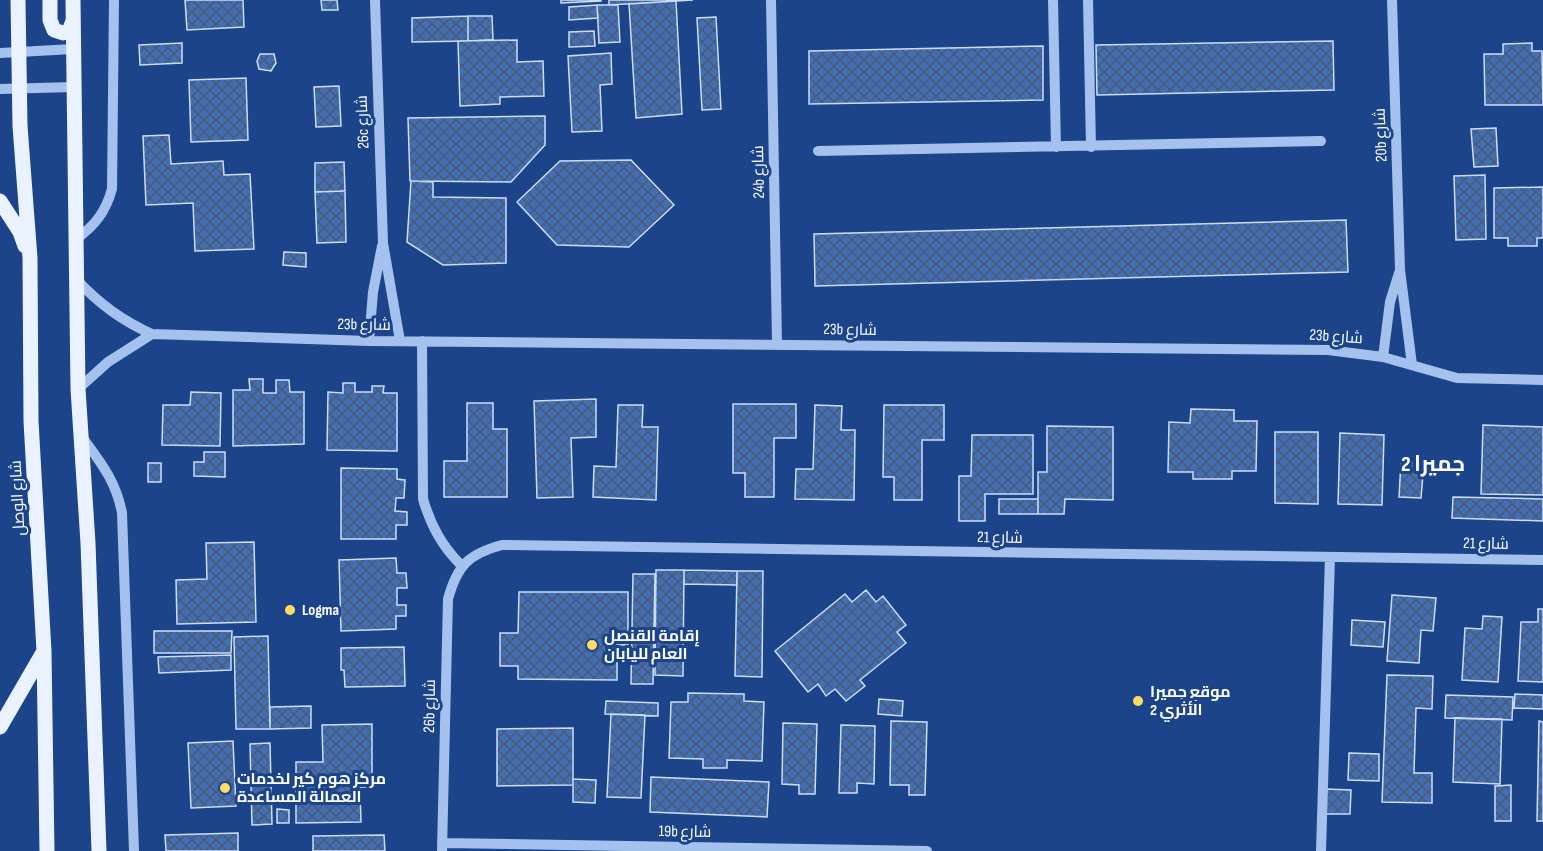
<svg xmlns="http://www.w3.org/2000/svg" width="1543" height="851" font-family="'Sofia Sans Condensed',Cairo,sans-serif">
	<defs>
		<pattern id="building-cross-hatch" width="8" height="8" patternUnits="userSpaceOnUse" patternTransform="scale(1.5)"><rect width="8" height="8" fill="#436eb3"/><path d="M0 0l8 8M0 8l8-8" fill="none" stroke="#485a75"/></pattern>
	</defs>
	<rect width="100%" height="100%" fill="#1b448b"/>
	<path fill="url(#building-cross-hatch)" stroke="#cbddf9" stroke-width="1.5" d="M185,0H243L244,27L187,30Z
		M321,0H337L338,10H322Z
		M561,0H601V1L561,3Z
		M609,0H693L609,5Z
		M676,1L682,114L636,118L629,4Z
		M597,5L598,18L569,20V7Z
		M597,5H618L620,42L599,43Z
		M468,16H492L493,40L468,41Z
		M468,16V41L412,42V18Z
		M716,17L721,109L702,110L697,18Z
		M594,31L595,46L569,47V32Z
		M517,40V62L543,61L544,96L500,97V104L460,106L458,41Z
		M1333,41L1334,90L1097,95L1096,45Z
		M182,43V63L140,65L139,45Z
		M1532,43V51H1542L1543,105H1485L1484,54H1503V44Z
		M1043,46V100L809,104V51Z
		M611,53L612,84L600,85L602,131L572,132L568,56Z
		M260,54H274L276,63L271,71L259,69L257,61Z
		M246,78L248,140L191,142L189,80Z
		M339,86L341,126L316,127L314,87Z
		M545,116V145L511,182L410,181L408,118Z
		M1496,128L1498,166L1474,167L1471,129Z
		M169,135L171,164L223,161L224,175L250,174L254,249L195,251L193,203L146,205L143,136Z
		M631,160L674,205L629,247L557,245L517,202L560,161Z
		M344,162L345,191L315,192V163Z
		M1485,175L1486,239L1456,240L1454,176Z
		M411,181L433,182V197L506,198V263L443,265L407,242Z
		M1543,187V238H1537V246H1508V238H1494V188Z
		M345,191L346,242L317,243L315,192Z
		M1346,220L1348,272L815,286L814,234Z
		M284,252L306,253V267L283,265Z
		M249,379H263V393H276V380H289L290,392H304V444L233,446V390H250Z
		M343,383H355V392H372V386H384L383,393H397V451L327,450L328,392L343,393Z
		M191,392L221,393L220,446L162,445L163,405H190Z
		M596,399V437L571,438L573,497L537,498L534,401Z
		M467,403H493V429H507V497H444V461H467Z
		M733,404H796V438H774V497H745V473H733Z
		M618,405H643L642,427H658L656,500L593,497L594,466L616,467Z
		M815,405L842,406L841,430H855L854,500L795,499L796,469H813Z
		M884,405H944V440H922V500H894V477H883Z
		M1191,409L1234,410V421H1257L1256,471H1232V479H1193V472H1168L1169,422L1190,423Z
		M1483,425L1543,427V495L1481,494Z
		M1047,426L1113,427V500L1065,499L1064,514H1038V472H1047Z
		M1275,432H1318V504L1275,503Z
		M1340,433L1384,435L1382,505L1338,504Z
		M972,435H1033V494H985V521H959V476H971Z
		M204,452H225V477L194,476V462H204Z
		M1401,462L1424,463L1421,498L1399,497Z
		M148,463H161V482H148Z
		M341,468L397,469V479L405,480L404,498H396L395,511L407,512V525H396V539H341Z
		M1453,497L1543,499V521L1452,518Z
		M999,499H1038V514H999Z
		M254,542L256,622L177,624L176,580L207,579L206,543Z
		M396,558L397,573H406L407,588H397V605H406V616H396V629L341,631L339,560Z
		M656,570H684L683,676L655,675Z
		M684,570L737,571V585L684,584Z
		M737,571H763L762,677L735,676Z
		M633,574H655L653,684H631Z
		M866,590L876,602L883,596L906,625L897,632L906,643L860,680L865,686L846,701L835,689L826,696L818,684L808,692L775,651L845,594L852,602Z
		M519,592H628V645H617V680L518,679V666H500V633H518Z
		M1392,595L1436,598L1433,631L1421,630L1419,663L1387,661Z
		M1538,609H1543V682L1518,681L1521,622H1538Z
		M1483,616L1502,617L1498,682L1462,680L1465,628L1482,629Z
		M1352,620L1385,622L1383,647L1351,645Z
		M154,631H232L231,653H154Z
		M268,636L270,729H236L234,637Z
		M404,647L405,686L345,687L344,670H341V648Z
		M231,655V670L159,673L158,657Z
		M1387,675L1433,676L1432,709L1416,708L1414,773H1432V803L1382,802Z
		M688,693L744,694V701L764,702L762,761L727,760V768H703V759L669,758L671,702H688Z
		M1515,694L1543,695V709L1514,708Z
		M1446,695L1513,697L1512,720L1445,718Z
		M879,699L903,701L902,716L878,714Z
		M606,701L658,703V716L605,714Z
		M311,706V728L270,729V707Z
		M611,714L645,715L641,798L607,797Z
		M1455,718L1502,719L1500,784L1453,782Z
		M891,721L927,722L925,795H909V785H890Z
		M1539,721L1543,722V821H1537Z
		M783,723L817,724L815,794H799V785L782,784Z
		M372,724V787H360L361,822L296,823V762H323L322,725Z
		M841,725L875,726L874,784L857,783V793H839Z
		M573,728V785L497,786V729Z
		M233,741L236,806L191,808L188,743Z
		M270,743L272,824L252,825L250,744Z
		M1349,753L1379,754V781L1348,780Z
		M651,777L769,782L767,817L650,812Z
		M573,779L596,780L595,803L573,802Z
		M1511,785V821H1495V786Z
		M1326,789L1351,790L1350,814H1325Z
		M277,809L289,810V823H277Z
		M238,833V851H166L165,835Z
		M384,835L385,851H313V836Z"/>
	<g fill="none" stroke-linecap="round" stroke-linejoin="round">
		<path stroke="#a5c1ed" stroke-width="10" d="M375,0L383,243L400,341
			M771,0L777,344
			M1053,0L1056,147
			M1088,0L1091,147
			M1392,0L1400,270L1412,365
			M0,53L73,49
			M0,89L73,87
			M818,151L1321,141
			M76,239C95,226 106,211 112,189L114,0
			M77,280C99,304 122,321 152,334L369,341L1328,350L1383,357L1457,378L1543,380
			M369,341L373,292L382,246
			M422,341L423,499C431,526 442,546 461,565
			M1383,357L1390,302L1399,273
			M78,389L108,362L152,334
			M82,437C101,463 116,481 122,513L134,851
			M442,843L927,851
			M442,851L448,599C457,566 468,554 502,545L1543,560
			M1321,851L1330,557"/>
		<path stroke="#ebf2ff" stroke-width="15" d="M18,0L20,126L30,258L31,421L44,651L47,851
			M50,0V20L54,30L63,33L69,31L73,21
			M73,0L78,389L88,543L99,851
			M0,201L20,232L25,246
			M0,727L44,651"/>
	</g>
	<g fill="#ffdb61" stroke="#1b448b" stroke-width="2">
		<circle cx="290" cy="610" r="6"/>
		<circle cx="592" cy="645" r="6"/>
		<circle cx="1138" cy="701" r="6"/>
		<circle cx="225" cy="788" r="6"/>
	</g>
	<g text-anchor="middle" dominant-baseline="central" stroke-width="6" stroke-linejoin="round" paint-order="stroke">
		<g font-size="16" fill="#fff" stroke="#1b448b">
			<text transform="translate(363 122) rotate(-92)">26c شارع</text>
			<text transform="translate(1381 135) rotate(-92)">20b شارع</text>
			<text transform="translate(759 172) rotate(-91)">24b شارع</text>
			<text transform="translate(364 325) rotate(1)">23b شارع</text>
			<text transform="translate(850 330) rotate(1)">23b شارع</text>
			<text transform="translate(1336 337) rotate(4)">23b شارع</text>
			<text transform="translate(18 498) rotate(-93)">شارع الوصل</text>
			<text transform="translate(1000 538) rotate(1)">شارع 21</text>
			<text transform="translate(1486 544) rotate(1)">شارع 21</text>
			<text transform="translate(430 706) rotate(-89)">26b شارع</text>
			<text transform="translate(685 832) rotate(1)">19b شارع</text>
		</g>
		<g font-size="16" font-weight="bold" fill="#fff" stroke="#1b448b" text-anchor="start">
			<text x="302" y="610">Logma</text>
			<text x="604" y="636">إقامة القنصل<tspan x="604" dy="18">العام لليابان</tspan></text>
			<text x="1150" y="692">موقع جميرا<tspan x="1150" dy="18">2 الأثري</tspan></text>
			<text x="237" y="779">مركز هوم كير لخدمات<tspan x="237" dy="18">العمالة المساعدة</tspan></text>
		</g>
		<g font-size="22" font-weight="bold" fill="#fff" stroke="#1b448b">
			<text x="1433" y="464">جميرا 2</text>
		</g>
	</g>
</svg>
